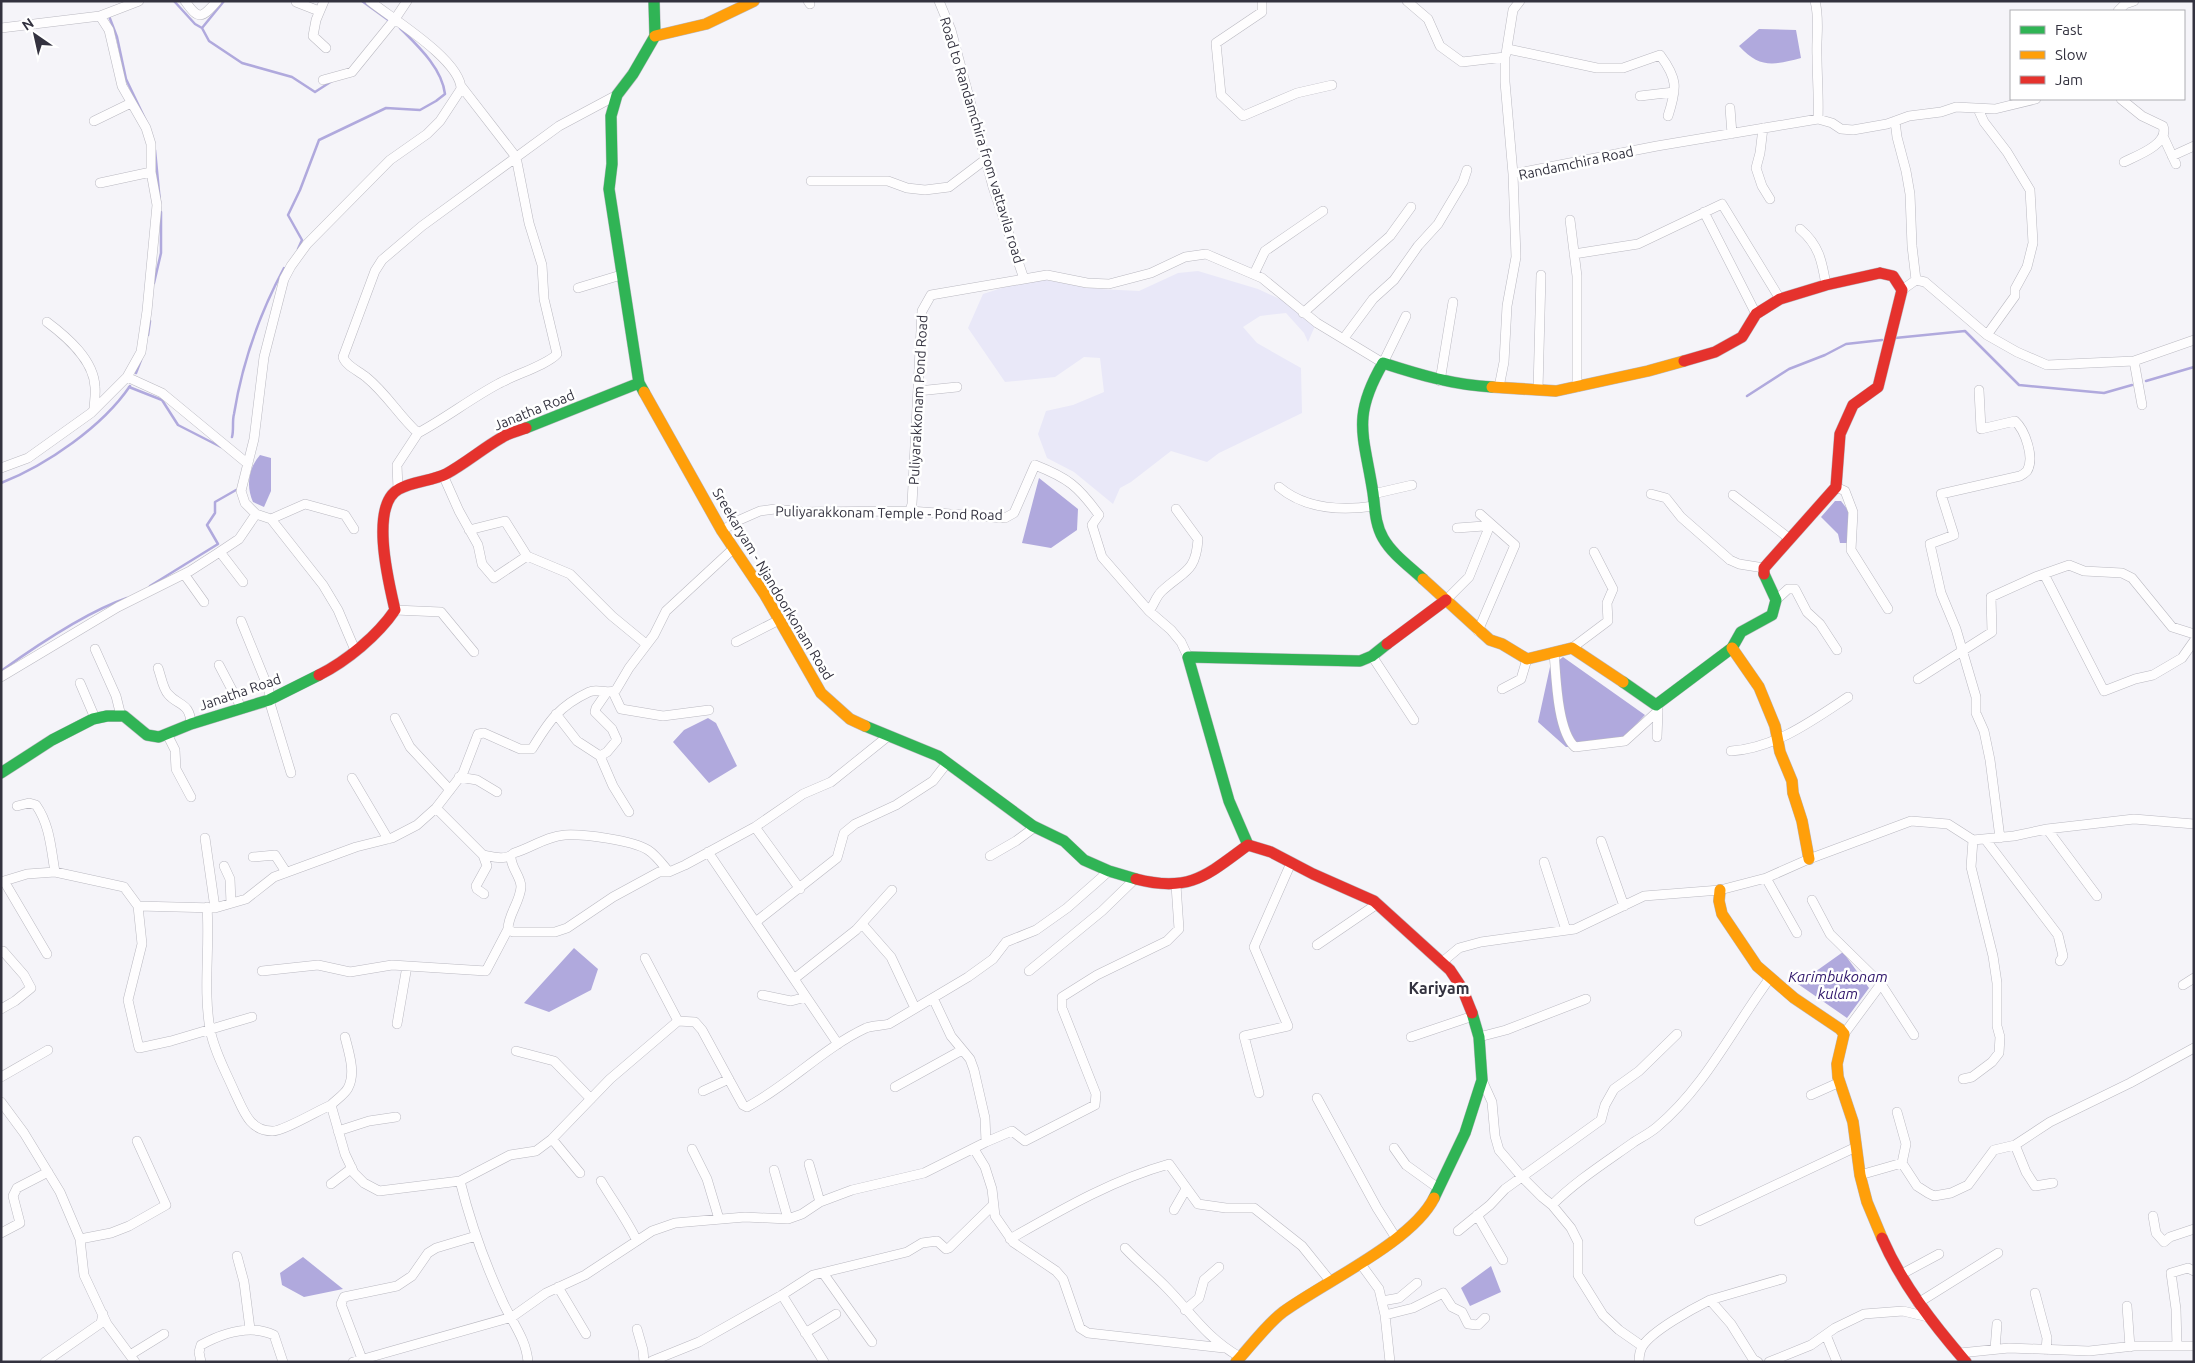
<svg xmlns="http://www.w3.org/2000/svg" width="2195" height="1363" font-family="Ubuntu,sans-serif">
	<rect width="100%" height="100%" fill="#f5f4f9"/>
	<path fill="#e9e8f8" d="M1198,271L1258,289L1282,300L1315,326L1308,342L1304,333L1286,313L1260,316L1243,327L1257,343L1301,368L1302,413L1219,453L1207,462L1171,451L1131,482L1120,488L1113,504L1074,472L1047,458L1038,434L1046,411L1073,405L1104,392L1100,358L1084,357L1055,377L1005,382L968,328L983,294L1020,282L1045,280L1099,289L1139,291L1178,273Z"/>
	<path fill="#b0a9dd" d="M1759,29L1796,30L1801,58C1774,65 1760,69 1739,46Z
		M260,455L271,458V491L264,507L253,502C246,486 248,469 260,455Z
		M1039,478L1078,509L1077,530L1051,548L1022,543Z
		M1835,501H1841L1851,514L1848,543H1840L1838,534L1821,517Z
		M1563,657L1645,715L1615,747H1566L1538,722L1550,667Z
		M708,718L716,723L737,766L709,783L673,742L684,730Z
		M574,948L598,969L591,990L549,1012L524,1003Z
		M1843,952L1869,988L1847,1018L1798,984Z
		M303,1257L343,1289L304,1297L282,1285L280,1273Z
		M1491,1266L1501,1292L1470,1306L1461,1288Z"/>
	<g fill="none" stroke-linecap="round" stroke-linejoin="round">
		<path stroke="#b0a9dd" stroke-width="2.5" d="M174,1L195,24L202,28L224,1
			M362,1L391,22
			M109,16L117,37L126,79L146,121
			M202,28L209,41L242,63L292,77L315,92L332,81
			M155,150L160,202
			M298,249L302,240L288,215L300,190L319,140L386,108L420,110L436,101L445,94C442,68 418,46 400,28
			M154,283L161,253V212
			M148,335L150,321
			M1895,338L1965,331L2019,385L2104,393L2132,385
			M136,373L141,360
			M2146,381L2194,367
			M129,387L162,400L178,425L221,447
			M1747,396L1789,369L1825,355L1846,344L1882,340
			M232,437C234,430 232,421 234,414C242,364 260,313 284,268
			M1,483C47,465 103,426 130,386
			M150,586L218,544L207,525L215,513V502L236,490
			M1,671C36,646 88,611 127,598"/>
		<defs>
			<path id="street" d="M185,1C199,21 202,18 217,1
				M324,1L316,20L313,36L326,48
				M808,1L810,4
				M939,1L951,30L993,187L1024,279
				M1262,1V12L1216,43L1221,95L1243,116L1297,93L1332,85
				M1407,1L1428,19L1440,46L1462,62L1505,57V82L1513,174
				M1815,1C1820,20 1816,37 1817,56C1817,77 1819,98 1818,119
				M296,2L319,11
				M2118,11L2125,4L2134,1
				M1,28L100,16L139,1
				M1508,49L1597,68H1623L1660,55C1678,79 1677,88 1668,116
				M1506,54L1513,10L1520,1
				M323,80L352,72L395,19L407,1
				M461,86L516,157L529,223L542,265L544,299L557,354C547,365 514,375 498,384C470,399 446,418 418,433C399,416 387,394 366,377C359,371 346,366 343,357L375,271L382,260L422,226L559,126L617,95
				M1640,96L1674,92
				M2121,99L2142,116L2163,126C2170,144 2136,156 2124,162
				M1730,108L1732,134
				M1978,109L1984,122L2007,152L2030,190L2033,243L2027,267L2015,289V296L1987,335
				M94,121L131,103
				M1895,121L1897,137L1906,171L1910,194L1912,246L1916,280
				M1763,128L1760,153L1756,168L1762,186L1770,199
				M2163,136L2176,164
				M2172,156L2194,146
				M811,181H888L907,188L925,190L949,187L986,159
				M100,183L151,172
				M1704,212L1756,314
				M1570,220L1577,276V387
				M1800,229C1819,245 1822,261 1826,285
				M1574,254L1638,244L1722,204L1780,299
				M1254,274L1265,251L1323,211
				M578,288L621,275
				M1902,290L1916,280L1925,282L1987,335L2017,352L2047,365L2134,361L2194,340
				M1303,313L1390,236L1411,207
				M47,322C67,337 94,360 95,387C96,394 94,403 94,410
				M1344,338L1373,299L1394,280L1418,246L1438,224L1463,182L1467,170
				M2134,361L2142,405
				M127,377L162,393L248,464
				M1440,381L1453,302
				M1499,387L1504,362L1507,306L1516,257L1513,174L1657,146L1818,119L1832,123L1841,129L1853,130L1887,124L1909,116L1941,112L1956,107L1995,109L2036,99
				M1538,390L1541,275
				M1979,390L1981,429L2015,421C2025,430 2035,458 2027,471C2025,473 2022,475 2020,476L1941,494L1954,535L1930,544L1941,593L1956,629L1976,697V713L1984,731L1990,760L2000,838
				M918,391L957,387
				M1,468L28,458L91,413L127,377L141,352L147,311L157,205L151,172V144L146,128L122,86L109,30L100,16
				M443,475L459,511L478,545L482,564L494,578L527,556L570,574L612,616L646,644
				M1279,487C1305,509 1340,511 1374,506
				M1836,487L1845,491L1853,512L1851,550L1888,609
				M398,489L397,465L418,433
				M1373,494L1412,485
				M1651,494L1666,498L1681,517L1730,560L1739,564L1764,568
				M1733,495L1790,539
				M910,511L912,504L922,311L931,295L1047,275L1087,283L1109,284L1151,273L1185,257L1206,254L1262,278L1317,323L1383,363L1406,316
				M256,514L271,519L323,585L338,610L355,650
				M271,519L305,504L345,515L354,529
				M469,530L505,521L527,556
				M722,531L735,522L760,511L775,509L802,512L910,511L1005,518L1014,513L1035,465C1068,478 1078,486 1099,515L1092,525L1102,557L1149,611L1171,630L1181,642L1188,657
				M220,552L243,582
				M184,574L204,602
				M2044,574L2104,691L2135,679L2153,675L2182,658L2194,641
				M1446,600L1469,577L1488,530L1484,526L1457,528
				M1776,600L1788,589H1795L1807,612L1820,624L1837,650
				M395,610L441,612L474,652
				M1149,611C1154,605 1156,596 1162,591C1183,571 1196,573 1198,539L1176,509
				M241,621L269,690V700L291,773
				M1478,631L1515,545L1480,514
				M736,642L779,620
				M1572,648L1608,621L1607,603L1613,589L1594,552
				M95,649L116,696L121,716
				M1554,652C1556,675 1557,731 1575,747L1625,741L1658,711L1656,705
				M1372,656L1414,720
				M219,665L241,707
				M158,668C161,676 163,689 168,694C178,706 190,702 191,724
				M1,677L118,607L190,571L218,553L239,539L256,514L245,503L241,491L254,439L264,357L284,279L291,266L307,244L390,160L427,134L440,121L461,89C461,60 391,18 370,1
				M1918,679L1992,632L1991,597L2035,577L2069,565L2084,571L2122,573L2132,578L2172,627L2194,634
				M80,683L95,718
				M1502,689L1521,679L1527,659
				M613,692L621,709L663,716L709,710
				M556,714L577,741L600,756L613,786L629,812
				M395,718L410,747L450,790
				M167,734L175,750L176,769L191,797
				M1657,737L1658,711
				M1731,751C1775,748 1812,721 1848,697
				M600,756L607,752L617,740L612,729L595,712L596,708L607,692
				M459,777L477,780L497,792
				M352,778L388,839
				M17,806L29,803L36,805C50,825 51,849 55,872
				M436,808L483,855L487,866L476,886L477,889L484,894
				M755,827L800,889
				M2047,829L2097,896
				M205,838L215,908
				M1985,839L2058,935L2063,956L2060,961
				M1601,841L1624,906
				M708,852L838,1044
				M483,855C493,857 506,861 514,853C531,848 547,836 565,835C584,834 632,840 648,850C656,855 663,865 669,872
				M511,856C510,867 521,876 521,887C520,902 508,915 508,929L513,932H555L567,928L613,897L659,872H669L685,865L755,827L803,794L831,782L887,737
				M990,856L1016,841L1035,827
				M253,857L275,855L286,872
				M1544,862L1566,930
				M224,866L230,879L231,903
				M1766,878L1797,933
				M4,881L47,954
				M1,882L27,874L55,872L124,887L138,906L142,944L128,1000L139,1048L171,1041L252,1017
				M1812,900L1830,934L1881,984L1914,1035
				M138,906L215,908L246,899L274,877L356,847L392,838L417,825L436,808L463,773L478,734L484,733L520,749H532C549,721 559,706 589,692C598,688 607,695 616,690L629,668L654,635L666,611L733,549
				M207,907C210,947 203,989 210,1029C214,1051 226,1072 235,1093C243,1109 249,1131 272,1131C282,1132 319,1110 331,1105L345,1154L354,1173L364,1183L379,1191L460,1181C470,1221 484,1261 501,1298C510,1320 526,1337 528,1362
				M757,921L837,858L844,833L855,824L896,805L933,781L947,763
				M862,924L891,957L915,1008
				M1317,945L1377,904
				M645,958L678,1021
				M1441,963L1459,948L1481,942L1575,929L1644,896L1720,890L1766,878L1809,859L1911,821L1948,824L1973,840L2014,836L2047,829L2134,819L2194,824
				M262,971L318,965L350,972L392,965L486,971L508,929
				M1029,971L1102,911L1135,879
				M794,979L856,930L892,890
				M2183,985L2194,978
				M762,995L791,1001L806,997
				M1,1009L15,1001L31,988L24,975L3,951
				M397,1024L407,966
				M1844,1034L1881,984
				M1411,1037L1473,1016
				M1479,1037L1506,1030L1586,999
				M516,1051L554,1061L591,1099
				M1,1077L48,1050
				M1963,1079L1972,1077L1992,1062L1999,1053L2000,1037L1997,1026V983L1993,956L1971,867L1973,840
				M1482,1080L1492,1102L1495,1136L1499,1150L1522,1177L1542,1197L1552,1205L1571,1228L1578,1242V1275L1603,1315L1619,1330L1642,1346
				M895,1087L962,1050
				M703,1091L729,1079
				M1259,1093L1244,1036L1288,1026L1254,947L1291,863
				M1811,1095L1840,1082
				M1317,1098L1377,1208L1396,1238
				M1,1102L24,1133L60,1192L80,1239L84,1275L107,1324L135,1362
				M331,1105C336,1100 345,1094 348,1088C356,1073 349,1053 345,1037
				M1897,1112L1906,1144L1902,1163
				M338,1131L369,1121L396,1117
				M552,1139L580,1173
				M986,1142L1012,1131L1025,1141L1095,1105L1096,1094L1062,1008V997L1097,975L1167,941L1179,929L1176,885
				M2015,1145L2026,1172L2035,1186L2053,1183
				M1394,1148L1406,1165L1438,1188
				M692,1149L707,1179L719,1219
				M974,1149L985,1167L992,1189L995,1216L1013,1242L1056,1271L1063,1279L1080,1328L1088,1333L1224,1348
				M809,1164L820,1202
				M1860,1175L1902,1163L1917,1186L1928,1193L1934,1196L1951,1193L1968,1185L1994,1150L2015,1145L2050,1122L2130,1083L2194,1048
				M460,1181L510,1155L536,1151L552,1139L610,1079L678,1021L695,1022L702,1030L738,1096L743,1105L747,1107C789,1085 823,1048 866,1028C873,1025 881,1026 889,1024L968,977L993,959L1006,942L1036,930L1067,908L1109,871
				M601,1181C613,1201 627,1220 637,1241
				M331,1184L352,1168
				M1552,1205C1576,1181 1606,1162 1634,1142C1642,1137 1650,1133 1657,1127C1705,1087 1733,1028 1770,978
				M1174,1210L1186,1189
				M1477,1215L1503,1260
				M2153,1216L2156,1233L2164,1242L2170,1237L2194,1229
				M788,1219L802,1214L820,1202L852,1190L924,1173L986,1142L985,1118L974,1070L970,1059L951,1036L933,998
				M1699,1221L1856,1147
				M1458,1231L1490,1205L1505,1189L1601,1120L1605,1105L1614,1089L1639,1071L1677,1034
				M1,1233L20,1223L13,1196L17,1188L48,1172
				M80,1239L111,1233L129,1226L166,1205L137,1141
				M1010,1239C1061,1210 1112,1180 1169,1164L1198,1204L1226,1208H1254L1302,1246L1331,1282
				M1125,1248C1137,1261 1151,1272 1164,1285C1191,1312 1205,1337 1240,1357
				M237,1256L244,1282L250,1329
				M1360,1263L1379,1289L1385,1315L1390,1362
				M823,1273L872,1342
				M1900,1275L1939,1254
				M558,1287L586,1334
				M2035,1293L2047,1338L2046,1350
				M782,1295L813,1275L907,1252L922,1243L937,1241L946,1249L949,1248L992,1206
				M1710,1300L1782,1279
				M1382,1301L1399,1298L1417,1283
				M1918,1303L1998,1253
				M2127,1306L2130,1347
				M1185,1310L1199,1298L1204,1280L1219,1267
				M1385,1315L1413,1308L1443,1293L1452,1307L1462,1312L1468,1324L1478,1325L1485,1318
				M637,1329L643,1350L644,1362
				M805,1333L836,1314
				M1826,1335L1837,1362
				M2177,1346L2176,1309L2171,1273L2188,1268L2194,1271
				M1995,1349L1997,1324
				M1960,1353L2009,1348L2089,1351L2134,1346H2194
				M130,1355L164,1334
				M362,1359L341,1304L344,1297L397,1286L412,1276L428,1253L436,1248L476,1236
				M652,1361L699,1342L782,1295L824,1362
				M45,1362L101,1323L103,1314
				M201,1362L199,1352L201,1345C223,1333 250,1324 274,1335L283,1362
				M353,1362L512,1317L546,1293L585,1275L652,1231L675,1223L745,1217L788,1219L774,1170
				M1639,1362C1639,1357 1640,1351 1642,1347C1651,1331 1694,1308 1710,1300L1731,1324L1753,1359L1758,1362
				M1769,1362L1811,1345L1835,1328L1864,1314L1903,1311L1928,1317"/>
			<path id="fast" d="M644,392L639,383L609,189L612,164L611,116L617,95L633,74L655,36L654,1
				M526,428L639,383
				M1423,579C1409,566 1392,554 1383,538C1375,524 1375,508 1373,493C1364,435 1351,418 1383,363C1420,375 1454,385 1492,387
				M1623,682L1656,705L1732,648L1741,632L1772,615L1776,600L1764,574
				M865,726L938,756L1033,826L1064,841L1084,860L1109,871L1136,879
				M1,773L52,740L93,719L107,716H124L147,735L159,737L191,724L269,700L319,675
				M1248,845L1229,801L1188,657L1360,661L1372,656L1387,644
				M1434,1198L1465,1133L1482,1080L1479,1037L1472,1013"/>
			<path id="slow" d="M655,36L706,24L754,1
				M1492,387L1556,391L1648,371L1684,361
				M644,392L722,531L765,595L821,693L850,719L865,726
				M1423,579L1490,640L1502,644L1527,659L1572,648L1623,682
				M1732,648L1759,687L1775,726L1780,752L1792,781L1793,793L1802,821L1809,859
				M1720,890L1719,901L1722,914L1757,966L1794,998L1840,1029L1844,1034L1837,1064L1838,1077L1853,1122L1860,1175L1867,1202L1882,1238
				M1236,1362C1251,1346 1266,1325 1283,1312C1324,1282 1412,1242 1434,1198"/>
			<path id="jam" d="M1684,361L1715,352L1742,337L1756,314L1780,299L1826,285L1880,273
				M1764,574V568L1836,487L1840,434L1853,405L1878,387L1902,290L1893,276L1880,273
				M1387,644L1446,600
				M319,675C347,661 378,635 395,610C389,584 369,505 399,489C413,481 432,481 446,474C466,463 482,449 501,438C508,433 518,431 526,428
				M1136,879C1190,893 1207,875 1248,845L1271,852L1313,874L1374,901L1450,970L1462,988L1472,1013
				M1882,1238C1902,1284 1933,1324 1966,1362"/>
		</defs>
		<use href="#street" stroke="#bab9c1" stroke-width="10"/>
		<use href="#fast" stroke="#bab9c1" stroke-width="12"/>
		<use href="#slow" stroke="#bab9c1" stroke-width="12"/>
		<use href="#jam" stroke="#bab9c1" stroke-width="12"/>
		<use href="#street" stroke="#fefdfe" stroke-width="9"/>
		<use href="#fast" stroke="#30b455" stroke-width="11"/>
		<use href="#slow" stroke="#ff9f0a" stroke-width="11"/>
		<use href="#jam" stroke="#e5322d" stroke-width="11"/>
	</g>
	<g text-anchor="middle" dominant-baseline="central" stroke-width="5" stroke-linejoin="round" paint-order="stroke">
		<g font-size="14" fill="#33323f" stroke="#fff">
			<text transform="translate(982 140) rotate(73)">Road to Randamchira from vattavila road</text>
			<text transform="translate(1576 163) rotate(-12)">Randamchira Road</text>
			<text transform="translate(918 400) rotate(-87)">Puliyarakkonam Pond Road</text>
			<text transform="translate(534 410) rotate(-22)">Janatha Road</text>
			<text transform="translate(889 513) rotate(1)">Puliyarakkonam Temple - Pond Road</text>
			<text transform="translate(773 584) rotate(59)">Sreekaryam - Njandoorkonam Road</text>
			<text transform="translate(240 692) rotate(-19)">Janatha Road</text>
		</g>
		<g font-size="15" font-style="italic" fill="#2f156a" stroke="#fff">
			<text x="1838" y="976">Karimbukonam<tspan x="1838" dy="17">kulam</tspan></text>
		</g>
		<g font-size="16" font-weight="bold" fill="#33323f" stroke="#fff">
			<text x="1439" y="988">Kariyam</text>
		</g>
	</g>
	<rect width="2195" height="1363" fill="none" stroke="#33323f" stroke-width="5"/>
	<rect x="2010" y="10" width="175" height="90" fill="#ffffff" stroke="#adadb2"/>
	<rect x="2020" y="26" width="25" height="8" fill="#30b455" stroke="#adadb2"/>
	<text x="2055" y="35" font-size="15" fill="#33323f">Fast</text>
	<rect x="2020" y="51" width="25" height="8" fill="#ff9f0a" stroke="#adadb2"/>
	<text x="2055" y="60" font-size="15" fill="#33323f">Slow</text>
	<rect x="2020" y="76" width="25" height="8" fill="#e5322d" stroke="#adadb2"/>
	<text x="2055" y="85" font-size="15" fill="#33323f">Jam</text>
	<g transform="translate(35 35) rotate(326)" stroke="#ffffff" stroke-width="4" paint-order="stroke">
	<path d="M0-4L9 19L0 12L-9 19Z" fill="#33323f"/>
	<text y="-8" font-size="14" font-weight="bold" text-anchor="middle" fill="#33323f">N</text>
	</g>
</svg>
